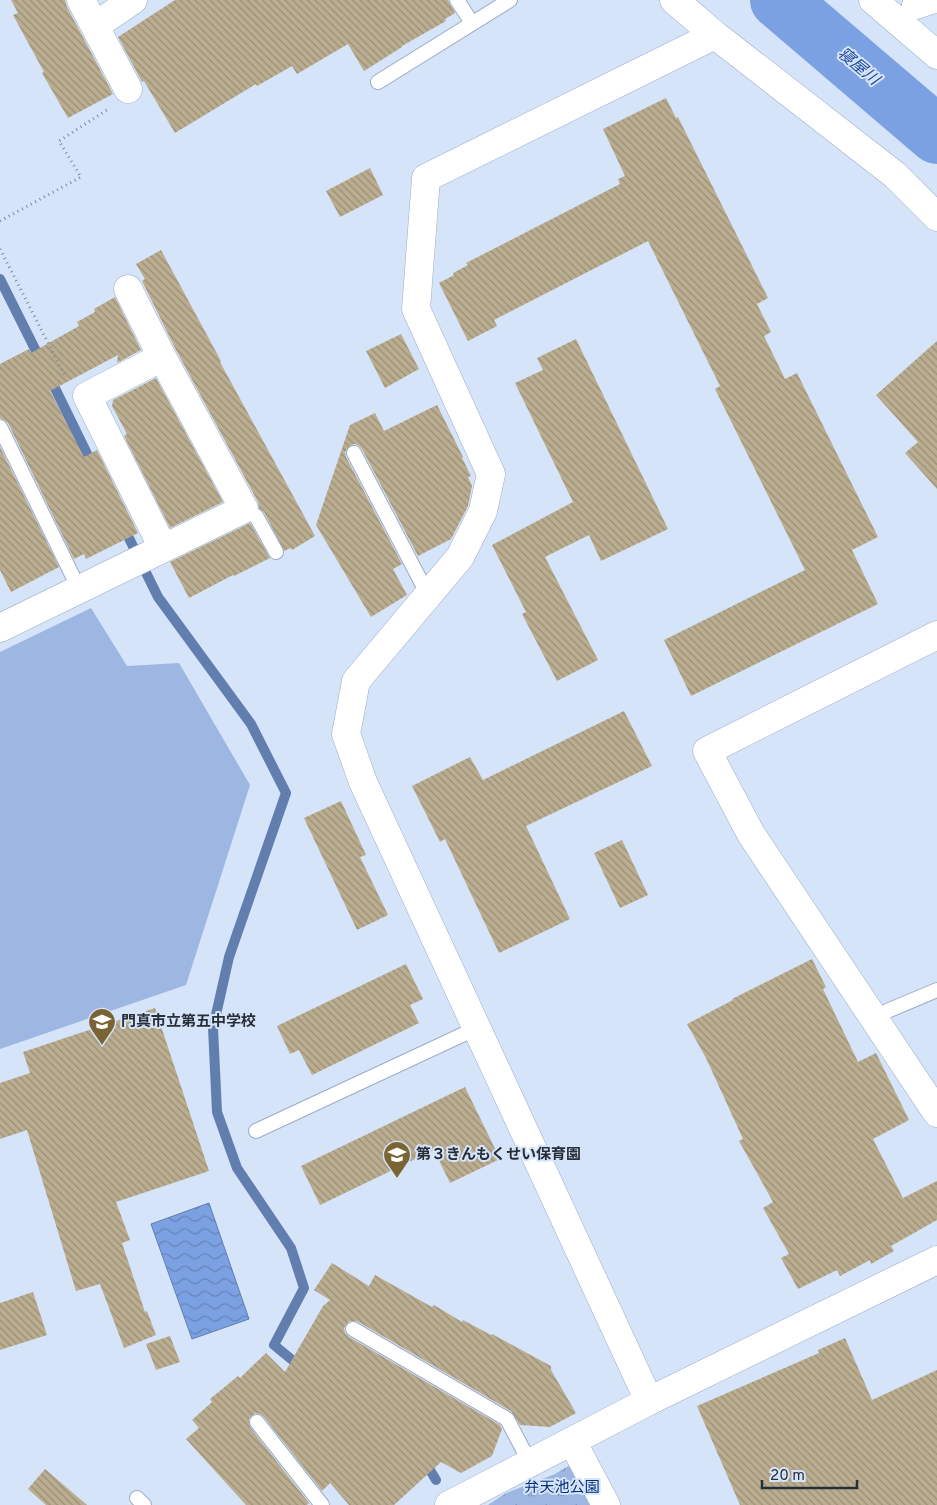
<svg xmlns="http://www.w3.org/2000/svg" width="937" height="1505" font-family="Overpass,'Noto Sans JP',sans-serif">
	<defs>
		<pattern id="park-tufts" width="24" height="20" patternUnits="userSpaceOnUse" patternTransform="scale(1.25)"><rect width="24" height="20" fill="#9db7e2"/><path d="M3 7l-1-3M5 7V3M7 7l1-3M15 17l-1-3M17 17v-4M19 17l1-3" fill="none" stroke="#8095b8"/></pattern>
		<pattern id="water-waves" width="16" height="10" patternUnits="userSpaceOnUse" patternTransform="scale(1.25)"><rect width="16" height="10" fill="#7ca1e2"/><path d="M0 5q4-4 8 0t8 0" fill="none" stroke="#6684b8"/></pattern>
		<pattern id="building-back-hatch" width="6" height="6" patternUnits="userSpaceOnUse" patternTransform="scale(1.25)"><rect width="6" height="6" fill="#bbad90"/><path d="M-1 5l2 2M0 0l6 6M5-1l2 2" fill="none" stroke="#988d77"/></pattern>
	</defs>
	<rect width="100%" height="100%" fill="#d6e4fa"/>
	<path fill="url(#park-tufts)" d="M570,1465L592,1505H488L506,1493L555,1474Z"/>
	<path fill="#9db7e2" d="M91,608L127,666L179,663L250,785L186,985L0,1049V652Z"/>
	<path fill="url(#water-waves)" stroke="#627eaf" d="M209,1203L249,1319L192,1339L151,1224Z"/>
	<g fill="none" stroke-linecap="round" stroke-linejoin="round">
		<path stroke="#627eaf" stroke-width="10" d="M0,279L42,363
			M50,378L93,466
			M123,526L158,597L251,724L286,793L229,957L213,1028L217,1112L237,1168L291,1248L304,1288L274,1345L302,1368
			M424,1460L436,1480"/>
		<path stroke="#7ca1e2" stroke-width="58" d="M779,0L937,135"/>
	</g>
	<path fill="url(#building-back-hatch)" d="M11,0H65L67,7L113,94L68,118L42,73L44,72L13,15L18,13Z
		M175,0H448L455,13L445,19L446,21L402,46V47L364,71L348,44L297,74L292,66L257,86L256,84L175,133L144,81L142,82L118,37Z
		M666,98L676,118L678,117L768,298L757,304L771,332L764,336L785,379L797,373L878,537L852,550L878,604L691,696L664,640L805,570L715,389L720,386L648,241L494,320L497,326L468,341L439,283L454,275L453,273L468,265L466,263L620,184L618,179L625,176L603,129Z
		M370,168L383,195L340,217L326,191Z
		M161,250L221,361L220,362L315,536L292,550L291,548L284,551L264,512L259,508L258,502L176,350L142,281L145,279L136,264Z
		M115,297L141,350L117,363L118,355L50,391L84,457L97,450L138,533L86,559L84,554L74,559L8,423L4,420L0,418V364L29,349L31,353L79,326L77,322L95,312L94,309Z
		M401,334L419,369L385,388L366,351Z
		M576,339L668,529L601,561L589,535L545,557L598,660L557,681L522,614L526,612L492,545L573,502L515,383L543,370L537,358Z
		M937,341V489L905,453L918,442L876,395Z
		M156,378L223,502L170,528L124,436L127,434L112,406L113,400Z
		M437,405L463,457L462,458L471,476L468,477L472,486L468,506L451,539L418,556L362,449L358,445L354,444L350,446L345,452L346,457L402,564L393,569L407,595L371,617L316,525L350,425L375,413L384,431Z
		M0,447L59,567L11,592L0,570Z
		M250,523L270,558L234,576L233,575L189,598L170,562Z
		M624,711L652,766L526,826L570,919L499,953L445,839L440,842L412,786L470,757L483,780Z
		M341,801L366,855L360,857L388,915L357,930L304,818Z
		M622,840L648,895L620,908L594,853Z
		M812,959L826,987L823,989L858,1062L876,1053L909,1120L873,1139L903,1198L937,1181V1220L891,1246L894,1251L871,1264L870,1260L840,1276L837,1270L798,1289L781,1258L789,1254L763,1208L773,1202L739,1141L743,1139L706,1058L687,1024L733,1000L732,999Z
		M406,964L423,999L410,1005L419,1023L312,1075L299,1050L290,1054L277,1026Z
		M155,1008L209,1171L116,1202L130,1240L122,1243L145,1312L147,1311L156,1335L124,1348L100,1284L76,1291L27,1130L0,1139V1083L30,1073L23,1052Z
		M465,1087L500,1159L450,1183L434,1150L320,1205L301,1166Z
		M332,1263L369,1286L375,1275L432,1307L434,1305L462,1322L463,1320L491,1335L492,1334L551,1366V1370L576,1413L550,1427L520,1425L511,1411L357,1321H349L344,1328L345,1333L349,1337L500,1425L502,1429L492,1456L461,1473L441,1462L394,1505H349L330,1483L322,1491L264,1417L260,1414L255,1413L249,1419L250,1427L309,1503L307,1505H246L186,1439L199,1428L192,1420L212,1402L210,1399L238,1376L240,1378L266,1353L285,1372L323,1306L330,1300L314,1290Z
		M33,1292L47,1335L0,1350V1303Z
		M170,1336L180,1362L156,1370L146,1344Z
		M845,1338L872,1400L937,1370V1505H740L697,1406L819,1353L818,1350Z
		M45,1469L87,1505H46L28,1489Z"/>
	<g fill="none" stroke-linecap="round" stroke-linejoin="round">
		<defs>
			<path id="service" d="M457,0L472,23
				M378,82L510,0
				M0,427L79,589
				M354,453L428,595
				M244,509L256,516L276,552
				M873,1017L937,990
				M256,1131L477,1028
				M353,1329L507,1419L530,1463
				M257,1422L322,1505
				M137,1498L144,1505"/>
			<path id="minor" d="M81,0L128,89
				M674,0L715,35L895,175L937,217
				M873,0L937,55
				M916,5L931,0
				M95,26L133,0
				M162,357L87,396L163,548
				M0,628L244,509L162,357L128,289
				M937,635L707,751L751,834L937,1113
				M649,1401L363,782L346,734L356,681L460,557L483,511L491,474L416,309L426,178L715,35
				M572,1441L606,1505"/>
			<path id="tertiary" d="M449,1505L649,1401L937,1260"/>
		</defs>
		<use href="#service" stroke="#9cacc7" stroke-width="16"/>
		<use href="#minor" stroke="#9cacc7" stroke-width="29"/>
		<use href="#tertiary" stroke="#9cacc7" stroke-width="29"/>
		<path stroke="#7e8999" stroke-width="3" stroke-dasharray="1 4" stroke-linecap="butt" d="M0,221L81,177L59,141L107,110
			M0,249L65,376"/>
		<use href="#service" stroke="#fff" stroke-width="14"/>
		<use href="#minor" stroke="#fff" stroke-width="28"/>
		<use href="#tertiary" stroke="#fff" stroke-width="28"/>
	</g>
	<defs>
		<symbol id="school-pin" viewBox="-11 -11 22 30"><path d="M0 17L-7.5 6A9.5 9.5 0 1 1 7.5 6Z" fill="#7a6434" stroke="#d6e4fa"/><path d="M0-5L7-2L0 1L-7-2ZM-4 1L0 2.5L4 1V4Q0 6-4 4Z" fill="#fff"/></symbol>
	</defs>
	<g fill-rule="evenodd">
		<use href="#school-pin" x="86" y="1006" width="32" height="43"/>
		<use href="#school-pin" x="381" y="1139" width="32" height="43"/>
	</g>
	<g text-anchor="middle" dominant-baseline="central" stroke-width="4" stroke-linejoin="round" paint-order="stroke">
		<g font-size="15" font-weight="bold" fill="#272e38" stroke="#d6e4fa" text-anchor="start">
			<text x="121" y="1022">門真市立第五中学校</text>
			<text x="416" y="1155">第３きんもくせい保育園</text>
		</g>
		<g font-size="15" fill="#05307a" stroke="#d6e4fa">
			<text x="562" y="1488">弁天池公園</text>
		</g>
		<g font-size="16" font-style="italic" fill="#204b98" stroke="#d6e4fa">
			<text transform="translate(858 67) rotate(40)">寝屋川</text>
		</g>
	</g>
	<path d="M762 1480v8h95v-8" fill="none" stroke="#272e38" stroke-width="2.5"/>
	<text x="770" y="1480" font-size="15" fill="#272e38" stroke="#d6e4fa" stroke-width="4" paint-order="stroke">20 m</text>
</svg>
